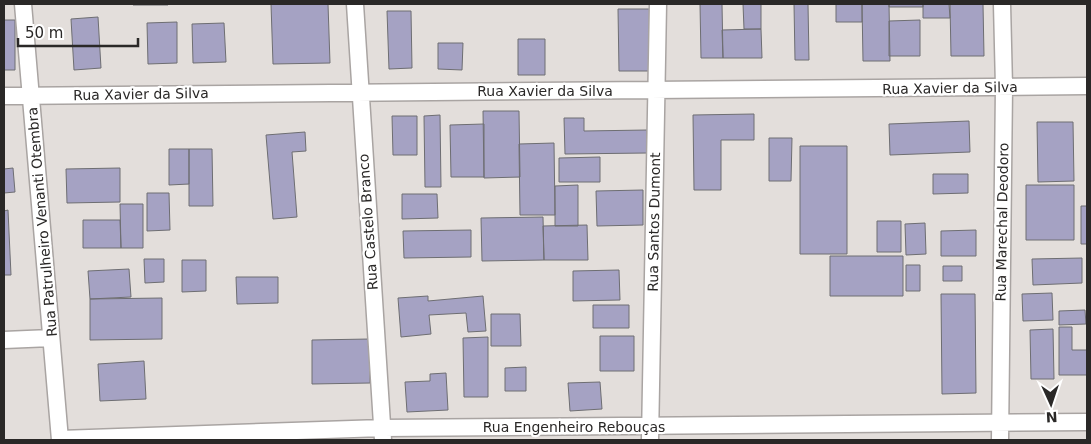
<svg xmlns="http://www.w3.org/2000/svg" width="1091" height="444" font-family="'DejaVu Sans',sans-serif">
	<rect width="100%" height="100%" fill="#e3dedb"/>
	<path fill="#a5a2c3" stroke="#6e6e72" d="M133,4H168V5H133Z
		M271,4H328L330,63L273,64Z
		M700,4H722L723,58H701Z
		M743,4H761V29H744Z
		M794,4H808L809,60H795Z
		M836,4H862V22H836Z
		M862,4H889L890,61H863Z
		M889,4H923V7H889Z
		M923,4H949L950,18H923Z
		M950,4H983L984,56H951Z
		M618,9H650L651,71H619Z
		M387,11H411L412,68L389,69Z
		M98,17L101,68L74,70L71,19Z
		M4,20H15V70H4Z
		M920,20V56H889V21Z
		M177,22V63L148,64L147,23Z
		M224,23L226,62L193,63L192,24Z
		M761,29L762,58H723L722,30Z
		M518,39H545V75H518Z
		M438,43H463L462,70L438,69Z
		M483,111H519L520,177L484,178Z
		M754,114V140H721V190H694L693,115Z
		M440,115L441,187H425L424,116Z
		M392,116H417V155H393Z
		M564,118H584V131L647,130V153L565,154Z
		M969,121L970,152L890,155L889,124Z
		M1037,122H1073L1074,181L1038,182Z
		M484,124V177H451L450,125Z
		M305,132L306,151L292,152L297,217L273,219L266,135Z
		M769,138H792L791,181H769Z
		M554,143L555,215H520L519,144Z
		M800,146H847V254H800Z
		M169,149H189V184L169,185Z
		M189,149H212L213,206H189Z
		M600,157V182H559V158Z
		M13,168L15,192L4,193V169Z
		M120,168V202L67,203L66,169Z
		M933,174H968V193L933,194Z
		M578,185V226H555V186Z
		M1026,185H1074V240H1026Z
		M643,190V225L597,226L596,191Z
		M147,193H169L170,230L147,231Z
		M402,194H437L438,218L402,219Z
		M120,204H143V248H121Z
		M1081,206H1087V244H1081Z
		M8,210L11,275H4V211Z
		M543,217L544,260L482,261L481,218Z
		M83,220H120L121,248H83Z
		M877,221H901V252H877Z
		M925,223L926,254L906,255L905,224Z
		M587,225L588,260H544L543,226Z
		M471,230V257L404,258L403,231Z
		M976,230V256H941V231Z
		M830,256H903V296H830Z
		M1082,258V283L1033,285L1032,259Z
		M144,259H164V282L145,283Z
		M182,260H206V291L182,292Z
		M906,265H920V291H906Z
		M943,266H962V281H943Z
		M129,269L131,297L90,299L88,271Z
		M619,270L620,300L573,301V271Z
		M236,277H278V303L237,304Z
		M1052,293L1053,320L1023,321L1022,294Z
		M941,294H975L976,393L942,394Z
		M428,296V301L483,296L486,331L468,332L466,313L429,315L431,334L401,337L398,298Z
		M162,298V339L90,340V299Z
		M593,305H629V328H593Z
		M1085,310L1086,324L1059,325V311Z
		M491,314H520L521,346H491Z
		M1059,327H1072V350H1087V375H1059Z
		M1053,329L1054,379H1031L1030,330Z
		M600,336H634V371H600Z
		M488,337V397H464L463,338Z
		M370,339V383L312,384V340Z
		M144,361L146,399L100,401L98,364Z
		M526,367V391H505V368Z
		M446,373L448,410L407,412L405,382L430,381V374Z
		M600,382L602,409L570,411L568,383Z"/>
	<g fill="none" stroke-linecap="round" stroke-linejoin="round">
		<defs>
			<path id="minor" d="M23,4L60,440
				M355,4L383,440
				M4,96L1087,86
				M4,340L51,338
				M60,439L382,428L1087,422
				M650,440L658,4
				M1000,440L1004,87L1002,4"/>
		</defs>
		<use href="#minor" stroke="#a9a4a2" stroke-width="19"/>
		<use href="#minor" stroke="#fff" stroke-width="16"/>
	</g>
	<g text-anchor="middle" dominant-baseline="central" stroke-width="4.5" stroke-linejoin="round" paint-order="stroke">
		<g font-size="14" fill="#2a2827" stroke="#fff">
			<text transform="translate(950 88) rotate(-1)">Rua Xavier da Silva</text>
			<text x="545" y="91">Rua Xavier da Silva</text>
			<text transform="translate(141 94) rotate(-1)">Rua Xavier da Silva</text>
			<text transform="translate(42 222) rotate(-95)">Rua Patrulheiro Venanti Otembra</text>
			<text transform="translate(368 222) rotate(-94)">Rua Castelo Branco</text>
			<text transform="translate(654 222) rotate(-89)">Rua Santos Dumont</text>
			<text transform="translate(1002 222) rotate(-89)">Rua Marechal Deodoro</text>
			<text x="574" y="427">Rua Engenheiro Rebouças</text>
		</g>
	</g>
	<rect width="1091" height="444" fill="none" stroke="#2a2827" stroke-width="10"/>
	<g transform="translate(1051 404) rotate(177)" stroke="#ffffff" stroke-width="4" paint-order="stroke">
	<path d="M0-4L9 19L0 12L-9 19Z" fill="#2a2827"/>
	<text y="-8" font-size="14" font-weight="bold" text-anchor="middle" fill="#2a2827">N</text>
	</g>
	<path d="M18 38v8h120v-8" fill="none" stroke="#2a2827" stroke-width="2.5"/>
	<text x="25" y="38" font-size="15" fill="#2a2827" stroke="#ffffff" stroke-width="4" paint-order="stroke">50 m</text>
</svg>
